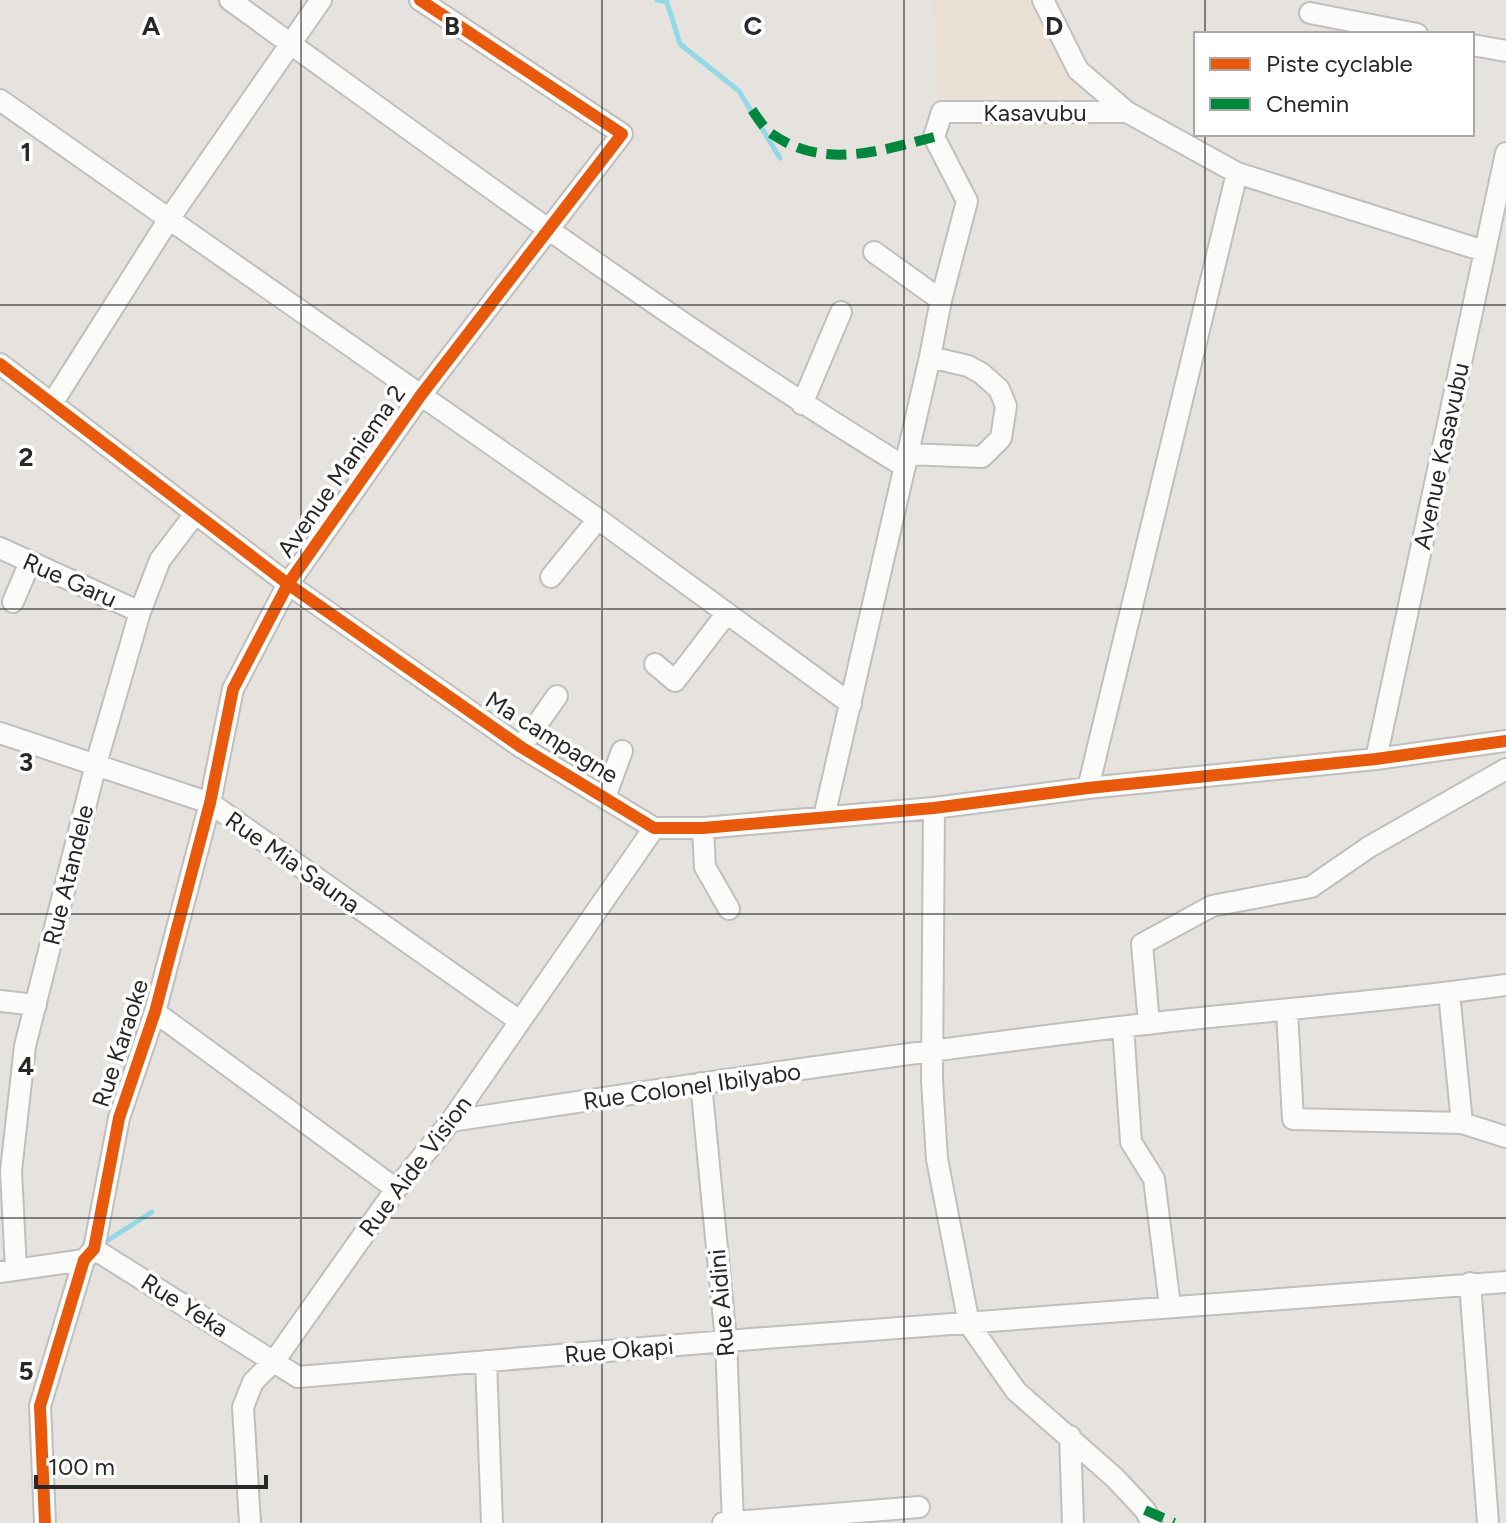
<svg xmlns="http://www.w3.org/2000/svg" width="1506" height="1523" font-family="Figtree,sans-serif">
	<rect width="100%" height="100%" fill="#e6e2de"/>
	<path fill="#e9dfd2" d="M933,0H1032L1080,97H938Z"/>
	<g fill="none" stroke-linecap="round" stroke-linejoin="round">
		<path stroke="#93d8e6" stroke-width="5" d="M657,0L667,2L680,44L739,91L780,158
			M102,1244L152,1212"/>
		<defs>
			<path id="minor" d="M230,0C452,160 672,324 905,467
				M321,0L169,219L598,519L851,704
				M1043,0L1078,70L1127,112L1237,173L1484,251
				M1310,13L1417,34
				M1472,45L1506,51
				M0,100L169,219L53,402
				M874,252L941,300
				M0,364L288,584L521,747L654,828H703L934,808L1088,788L1376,759L1506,741
				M802,404L841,312
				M908,454L982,457L1001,438L1006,406L999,389L981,373L968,366L930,357
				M0,548L140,612
				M551,577L598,519
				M13,602L30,562
				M655,664L675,681L727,613
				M0,733L210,803L518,1020
				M521,747L557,696
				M1376,759L1506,153
				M1088,788L1237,173
				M605,797L622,751
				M934,808L932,1081L937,1159L969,1324L1016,1391L1115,1478L1145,1510L1152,1523
				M824,817L930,357L941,300L967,201L934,137L942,112H1127
				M703,828L705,867L729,909
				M1449,993L1462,1123L1506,1137
				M0,1001L36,1005
				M1287,1011L1293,1119L1462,1123
				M155,1012L396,1189
				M1149,1024L1142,944L1212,906L1311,887L1369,847L1506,769
				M1123,1027L1131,1142L1154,1179L1170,1306
				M701,1083L726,1341L733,1523
				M451,1121C682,1086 913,1051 1145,1024C1266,1010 1386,1002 1506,985
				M94,1249L298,1377L726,1341L1506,1282
				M16,1269L11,1171L25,1046L96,764L140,612L160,560L195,514
				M0,1272L84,1260
				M1470,1283L1488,1523
				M486,1361L492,1523
				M1070,1436L1073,1523
				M45,1523L40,1406L84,1260L94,1249L119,1118L155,1012L210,803L233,689L288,584L421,395L622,134L420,0
				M250,1523L243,1407L253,1382L275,1360L396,1189L451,1121L654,828
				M723,1523L919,1507"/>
		</defs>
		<use href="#minor" stroke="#c0bfbf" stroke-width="24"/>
		<use href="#minor" stroke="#fbfbfa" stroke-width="20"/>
		<path stroke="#00873e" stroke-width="10" stroke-dasharray="20 10" stroke-linecap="butt" d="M752,110C758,118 764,129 772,134C824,170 879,151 934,137
			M1145,1510L1174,1523"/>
		<defs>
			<path id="cycleway" d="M0,364L288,584L521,747L654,828H703L934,808L1088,788L1376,759L1506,741
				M45,1523L40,1406L84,1260L94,1249L119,1118L155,1012L210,803L233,689L288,584L421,395L622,134L420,0"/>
		</defs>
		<use href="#cycleway" stroke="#fff" stroke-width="17"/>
		<use href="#cycleway" stroke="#e8590c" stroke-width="12"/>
	</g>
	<path fill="none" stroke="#282828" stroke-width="2" stroke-opacity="0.55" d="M301,0V1523M602,0V1523M904,0V1523M1205,0V34M1205,134V1523M0,305H1506M0,609H1506M0,914H1506M0,1218H1506"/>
	<g text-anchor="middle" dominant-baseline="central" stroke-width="7" stroke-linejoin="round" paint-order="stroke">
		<g font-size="24" fill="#282828" stroke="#fff">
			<text x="1035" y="112">Kasavubu</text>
			<text transform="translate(1441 456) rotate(-78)">Avenue Kasavubu</text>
			<text transform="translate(341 471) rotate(-55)">Avenue Maniema 2</text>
			<text transform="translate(70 580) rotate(24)">Rue Garu</text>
			<text transform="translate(552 737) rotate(32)">Ma campagne</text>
			<text transform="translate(293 862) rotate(35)">Rue Mia Sauna</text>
			<text transform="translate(68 875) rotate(-76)">Rue Atandele</text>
			<text transform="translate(120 1043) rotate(-72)">Rue Karaoke</text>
			<text transform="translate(692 1086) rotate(-8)">Rue Colonel Ibilyabo</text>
			<text transform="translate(415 1166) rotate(-53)">Rue Aide Vision</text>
			<text transform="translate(721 1303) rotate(-95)">Rue Aidini</text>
			<text transform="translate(185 1305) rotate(32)">Rue Yeka</text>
			<text transform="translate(619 1350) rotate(-5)">Rue Okapi</text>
		</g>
	</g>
	<g font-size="26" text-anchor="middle" font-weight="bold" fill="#282828" stroke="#fff" stroke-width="7" stroke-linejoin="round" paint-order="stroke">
		<text x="151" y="35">A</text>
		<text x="452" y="35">B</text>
		<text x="753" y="35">C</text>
		<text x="1054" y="35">D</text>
		<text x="26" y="161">1</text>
		<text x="26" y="466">2</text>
		<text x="26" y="771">3</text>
		<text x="26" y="1075">4</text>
		<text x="26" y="1380">5</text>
	</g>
	<rect x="1194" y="32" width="280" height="104" fill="#ffffff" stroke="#a9a9a9" stroke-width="2"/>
	<rect x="1210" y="58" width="40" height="12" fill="#e8590c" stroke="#a9a9a9" stroke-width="2"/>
	<text x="1266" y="72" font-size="24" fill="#282828">Piste cyclable</text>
	<rect x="1210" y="98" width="40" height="12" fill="#00873e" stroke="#a9a9a9" stroke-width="2"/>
	<text x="1266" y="112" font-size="24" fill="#282828">Chemin</text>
	<path d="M36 1475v12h230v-12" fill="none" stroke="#282828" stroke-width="4"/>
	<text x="48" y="1475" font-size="24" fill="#282828" stroke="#ffffff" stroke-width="6" paint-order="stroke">100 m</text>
</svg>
